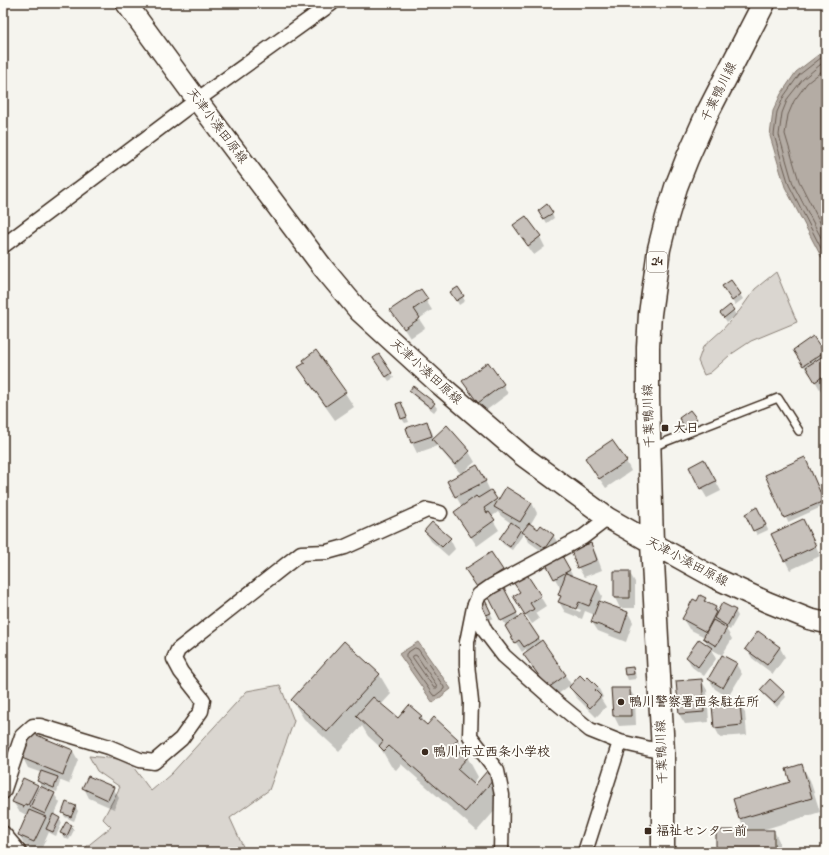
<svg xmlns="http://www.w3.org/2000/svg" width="829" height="855" font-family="'Indie Flower','Klee One',sans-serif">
	<rect width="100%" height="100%" fill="#f5f4ee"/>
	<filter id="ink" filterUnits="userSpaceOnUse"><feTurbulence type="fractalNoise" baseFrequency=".025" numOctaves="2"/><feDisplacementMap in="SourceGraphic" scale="8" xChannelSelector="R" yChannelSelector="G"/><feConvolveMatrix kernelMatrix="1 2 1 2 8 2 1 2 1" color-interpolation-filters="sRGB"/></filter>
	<g filter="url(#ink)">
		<path fill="#dad6d0" stroke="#8a8077" d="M776,272L797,322L751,341L730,355L710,373L704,375L698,361L703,347L722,330L740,310L755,289Z
			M280,685L294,721L269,790L230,818L245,851L244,852H80L111,827L103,819L120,787L97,771L89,756L128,760L151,791L171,774L247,691Z"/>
		<path fill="#b4aca4" stroke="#84786e" d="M826,49V266L785,187L770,136L773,111L781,94L796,72Z
			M418,642L451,689L433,703L399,654Z"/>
		<path fill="#0003" fill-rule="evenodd" d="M552,213L554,218L547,223L542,215Z
			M525,217L540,237L545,247L534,255L520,235L514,225Z
			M731,281L743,299L735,305L726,291Z
			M458,289L465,301L459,305L452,292Z
			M420,291L432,310L419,319L425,328L410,338L392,311Z
			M733,310L736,315L727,322L721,313Z
			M316,352L345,393L354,407L335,420L308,382L300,368L306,364Z
			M823,352L825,356L826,355V388L821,391L811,374L810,375L800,360Z
			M379,356L394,378L389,381L377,363Z
			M463,381L503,384L508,394L484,412L469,391Z
			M410,391L434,404L437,408L434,412L413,395Z
			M401,403L409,422L405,423L402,419Z
			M690,411L698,424L688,431L683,423Z
			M426,422L432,432L434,438L447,427L469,452L475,462L463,472L483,476L490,491L498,503H532L537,513L530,525L538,531L553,535L559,545L550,557L529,542L524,533L512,550L503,544L500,539L511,523L501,516L498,512L491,517L499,530L477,546L461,522L462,507L448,482L461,474L437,446L417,453L412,443L407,429ZM520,527L524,531L523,533Z
			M626,461L631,471L606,488L592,468Z
			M807,463L826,505L788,522L766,475Z
			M710,470L721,491L707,498L701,488Z
			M760,513L768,530L757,535L746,514Z
			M808,530L820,556L790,570L785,560Z
			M425,531L450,539L455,549L448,556L431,541Z
			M590,544L596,554L602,570L584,577L578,567Z
			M560,555L573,576L597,586L602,596L600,602L628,613L633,622L626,642L598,631L592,622L595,615L585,611L582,619L565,612L559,602L561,598L559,595L561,589L546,563ZM565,604L581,610L580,612L565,606Z
			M502,570L508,580L483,596L472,579Z
			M629,572L635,582V608H620L615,598Z
			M490,596L509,598L519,618L538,638L565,675L572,686L598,687L603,697L601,699L606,707L596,717L576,697L569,686L554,697L530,664L527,652L526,649L522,652L508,630Z
			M540,596L546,606L535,613L539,619L532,624L520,606Z
			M705,599L709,605L716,608L718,613L735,611L738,616L730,630L725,627L732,639L722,655L711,649L716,659L704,676L692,667L687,657L710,648L704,638L705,637L689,629L683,619L697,602Z
			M487,606L493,618L488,620L485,616Z
			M758,632L780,648L785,657L773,674L752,658L747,649Z
			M736,664L742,674L728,697L715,689L709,679Z
			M633,668L635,672L636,679L628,680L626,675L625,669Z
			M379,674L391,694L381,705L398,720L421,716L427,727L434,719L458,740L478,777L473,784L475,786L487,773L505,799L477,831L401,764L396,770L391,766L380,747L368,736L362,726L339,751L304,719L292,700Z
			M701,680L707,690L709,722L685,724L679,714L677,682Z
			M629,689L635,698L636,725L619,726L614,716Z
			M761,691L783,692L786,697L777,707L764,695Z
			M739,704L745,713L747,735L720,737L715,728Z
			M73,751L78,760L69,784L59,780L60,782L57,792L43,787L42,788L38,781L42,773L28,768L23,758Z
			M801,765L810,780L820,812L759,831H774L779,841V852H717L747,831L740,819L734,800L791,783Z
			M37,786L39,790L54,794L60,803L54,816L59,818L62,823L56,836L50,833L49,832L40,852L25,845L19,835L28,816L19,811L13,802Z
			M84,788H113L119,798L114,809L89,798Z
			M75,806L78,811L74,821L65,817L63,812Z
			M71,826L74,830L69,840L64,838L61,833Z"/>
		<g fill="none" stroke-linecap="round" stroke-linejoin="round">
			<path stroke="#6b5e54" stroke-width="1" d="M826,54L799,75L784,96L777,112L774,135L789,185L826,258
				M826,60L803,79L788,98L782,113L779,135L793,184L826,247
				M826,68L807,83L794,101L788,115L785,134L799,181L826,234
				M415,648L418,649L444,687V689L435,696L433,695L406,657V654Z
				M413,656L415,655L417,656L437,686V688H434L413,658Z"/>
		</g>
		<path fill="#c7c1bb" stroke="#3b2a1e" d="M547,204L553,213L543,219L538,211Z
			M526,216L541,236L528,246L513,225Z
			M731,280L741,294L732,301L722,286Z
			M458,287L464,296L456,301L450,292Z
			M421,289L428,299L414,309L420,318L404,329L390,310Z
			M730,305L734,310L724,318L720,313Z
			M813,336L824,352L803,366L793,350Z
			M316,350L346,392L326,406L298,367L305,363L303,360Z
			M379,354L392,373L386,377L373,358Z
			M826,354V374L815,382L806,367Z
			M488,362L504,384L478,403L462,381Z
			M413,386L435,403L431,408L409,391Z
			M401,402L407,417L401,419L396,404Z
			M690,410L697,419L685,427L679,418Z
			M427,421L432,436L411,443L406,428Z
			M447,425L470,451L455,465L432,439Z
			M612,440L627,461L599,479L585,458Z
			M805,457L824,501L784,518L765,475Z
			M704,459L716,481L700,489L689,467Z
			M477,465L486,481L455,497L447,481Z
			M506,487L532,503L520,522L494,507Z
			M491,490L497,499L484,508L487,513L489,512L495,520L471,537L454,512L476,496L478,498Z
			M757,507L766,525L753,531L745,514Z
			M803,519L816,546L784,561L771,534Z
			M432,522L451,538L442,547L424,531Z
			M511,522L521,529L510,547L499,539Z
			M529,523L538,529L541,525L554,535L545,548L522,532Z
			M591,543L597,560L577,568L571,550Z
			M491,552L503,570L477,587L465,569Z
			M561,554L570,570L554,579L545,562Z
			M614,571H630V598H614Z
			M526,573L541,596L530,603L534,609L525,615L513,596L520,592L513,582Z
			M566,573L598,586L589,606L579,602L576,609L558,602L561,596L558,595Z
			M504,588L517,613L501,621L488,596Z
			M700,595L706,598L704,601L716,607L714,611L716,612L706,632L682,619L693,599L697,601Z
			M485,600L491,613L484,616L478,603Z
			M599,601L628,612L621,633L591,622Z
			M722,603L736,610L727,626L714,618Z
			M523,614L539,638L524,647L519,640L515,643L505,626Z
			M713,620L727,628L716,646L703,638Z
			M758,631L780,647L767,665L745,649Z
			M699,639L712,648L698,667L686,657Z
			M542,640L566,675L548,688L523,654Z
			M344,641L380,674L327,732L291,700Z
			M722,655L737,663L723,688L708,679Z
			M633,667L634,674L625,675L624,668Z
			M580,675L585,680L588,677L598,687L595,690L601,696L590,708L569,687Z
			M702,679L704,712L679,714L676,681Z
			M770,679L784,692L774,703L760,690Z
			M611,688H630L631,716H613Z
			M373,697L398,718L409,705L422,716L419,718L427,725L434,717L458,739L449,750L456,756L461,751L468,757L457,769L475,785L487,771L495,778L465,812L389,746L384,751L379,746L383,741L356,716Z
			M740,703L742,725L714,728L712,705Z
			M32,733L73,750L63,775L22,758Z
			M802,764L812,798L739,819L733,799L790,782L786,769Z
			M41,771L58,777L54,788L37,781Z
			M88,776L114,787L108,800L82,788Z
			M23,778L38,785L28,805L25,804L24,807L12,802Z
			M40,786L55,793L45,814L30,807Z
			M66,802L76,806L71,817L62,813Z
			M29,810L46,817L34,842L18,835Z
			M53,814L60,818L53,832L46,829Z
			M66,822L72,825L67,836L60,833Z
			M716,830H774V852H716Z"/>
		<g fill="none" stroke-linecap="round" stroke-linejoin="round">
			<defs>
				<path id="lane" d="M652,447L778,398L799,431"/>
				<path id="street" d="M3,246L197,100L332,3
					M474,607L485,631L504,656L556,702L590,730L620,742L663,752
					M3,792L22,736L33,726H40L109,747L140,760L154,762L181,739L201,711L203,700L181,672L174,659L178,650L301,553L327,552L345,547L427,510L440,513
					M3,833L19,852
					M501,852L502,795L497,771L470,736L471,702L467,664V642L474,607L479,595L492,586L583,537L608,518
					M585,852L620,742"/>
				<path id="secondary" d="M126,3L197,100L324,269L359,311L438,383L523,456L608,518L652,543L715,578L767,602L809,619L826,623"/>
				<path id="primary" d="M663,852V752L652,543L648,397V347L650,314L659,249L667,217L676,187L687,159L707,114L764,3"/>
			</defs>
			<use href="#lane" stroke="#3b2a1e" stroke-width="10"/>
			<use href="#street" stroke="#3b2a1e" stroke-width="17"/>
			<use href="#secondary" stroke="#3b2a1e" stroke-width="23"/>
			<use href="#primary" stroke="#3b2a1e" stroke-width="25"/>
			<use href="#lane" stroke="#fdfcf7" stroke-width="7"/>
			<use href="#street" stroke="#fdfcf7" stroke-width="14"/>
			<use href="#secondary" stroke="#fdfcf7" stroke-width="20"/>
			<use href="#primary" stroke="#fdfcf7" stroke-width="22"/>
		</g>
	</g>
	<g fill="#3b2a1e" stroke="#fdfcf7" stroke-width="1.5">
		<rect x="661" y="424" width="8" height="8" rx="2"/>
		<circle cx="621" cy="702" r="4"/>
		<circle cx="425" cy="752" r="4"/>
		<rect x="644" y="827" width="8" height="8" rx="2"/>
	</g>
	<g text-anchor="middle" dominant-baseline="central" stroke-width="4" stroke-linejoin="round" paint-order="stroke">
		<rect fill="#fdfcf7" stroke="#75695f" stroke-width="1" x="647" y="252" width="20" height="20" rx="3"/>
		<g font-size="12" font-weight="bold" fill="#3b2a1e">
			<text x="657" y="262">24</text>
		</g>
		<g font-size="13" fill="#3b2a1e" stroke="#fdfcf7">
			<text transform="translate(719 92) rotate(-64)">千葉鴨川線</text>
			<text transform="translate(217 126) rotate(53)">天津小湊田原線</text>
			<text transform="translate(426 372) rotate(42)">天津小湊田原線</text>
			<text transform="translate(649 416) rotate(-92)">千葉鴨川線</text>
			<text transform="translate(687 562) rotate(28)">天津小湊田原線</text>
			<text transform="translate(662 752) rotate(-92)">千葉鴨川線</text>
		</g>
		<g font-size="13" font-weight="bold" fill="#3b2a1e" stroke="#fdfcf7" text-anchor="start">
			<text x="673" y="428">大日</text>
			<text x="629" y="702">鴨川警察署西条駐在所</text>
			<text x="433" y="752">鴨川市立西条小学校</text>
			<text x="656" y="831">福祉センター前</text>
		</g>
	</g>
	<rect width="829" height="855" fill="none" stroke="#fdfcf7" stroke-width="16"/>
	<rect x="8" y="8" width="813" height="839" fill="none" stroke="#3b2a1e" stroke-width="1.5" filter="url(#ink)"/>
</svg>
